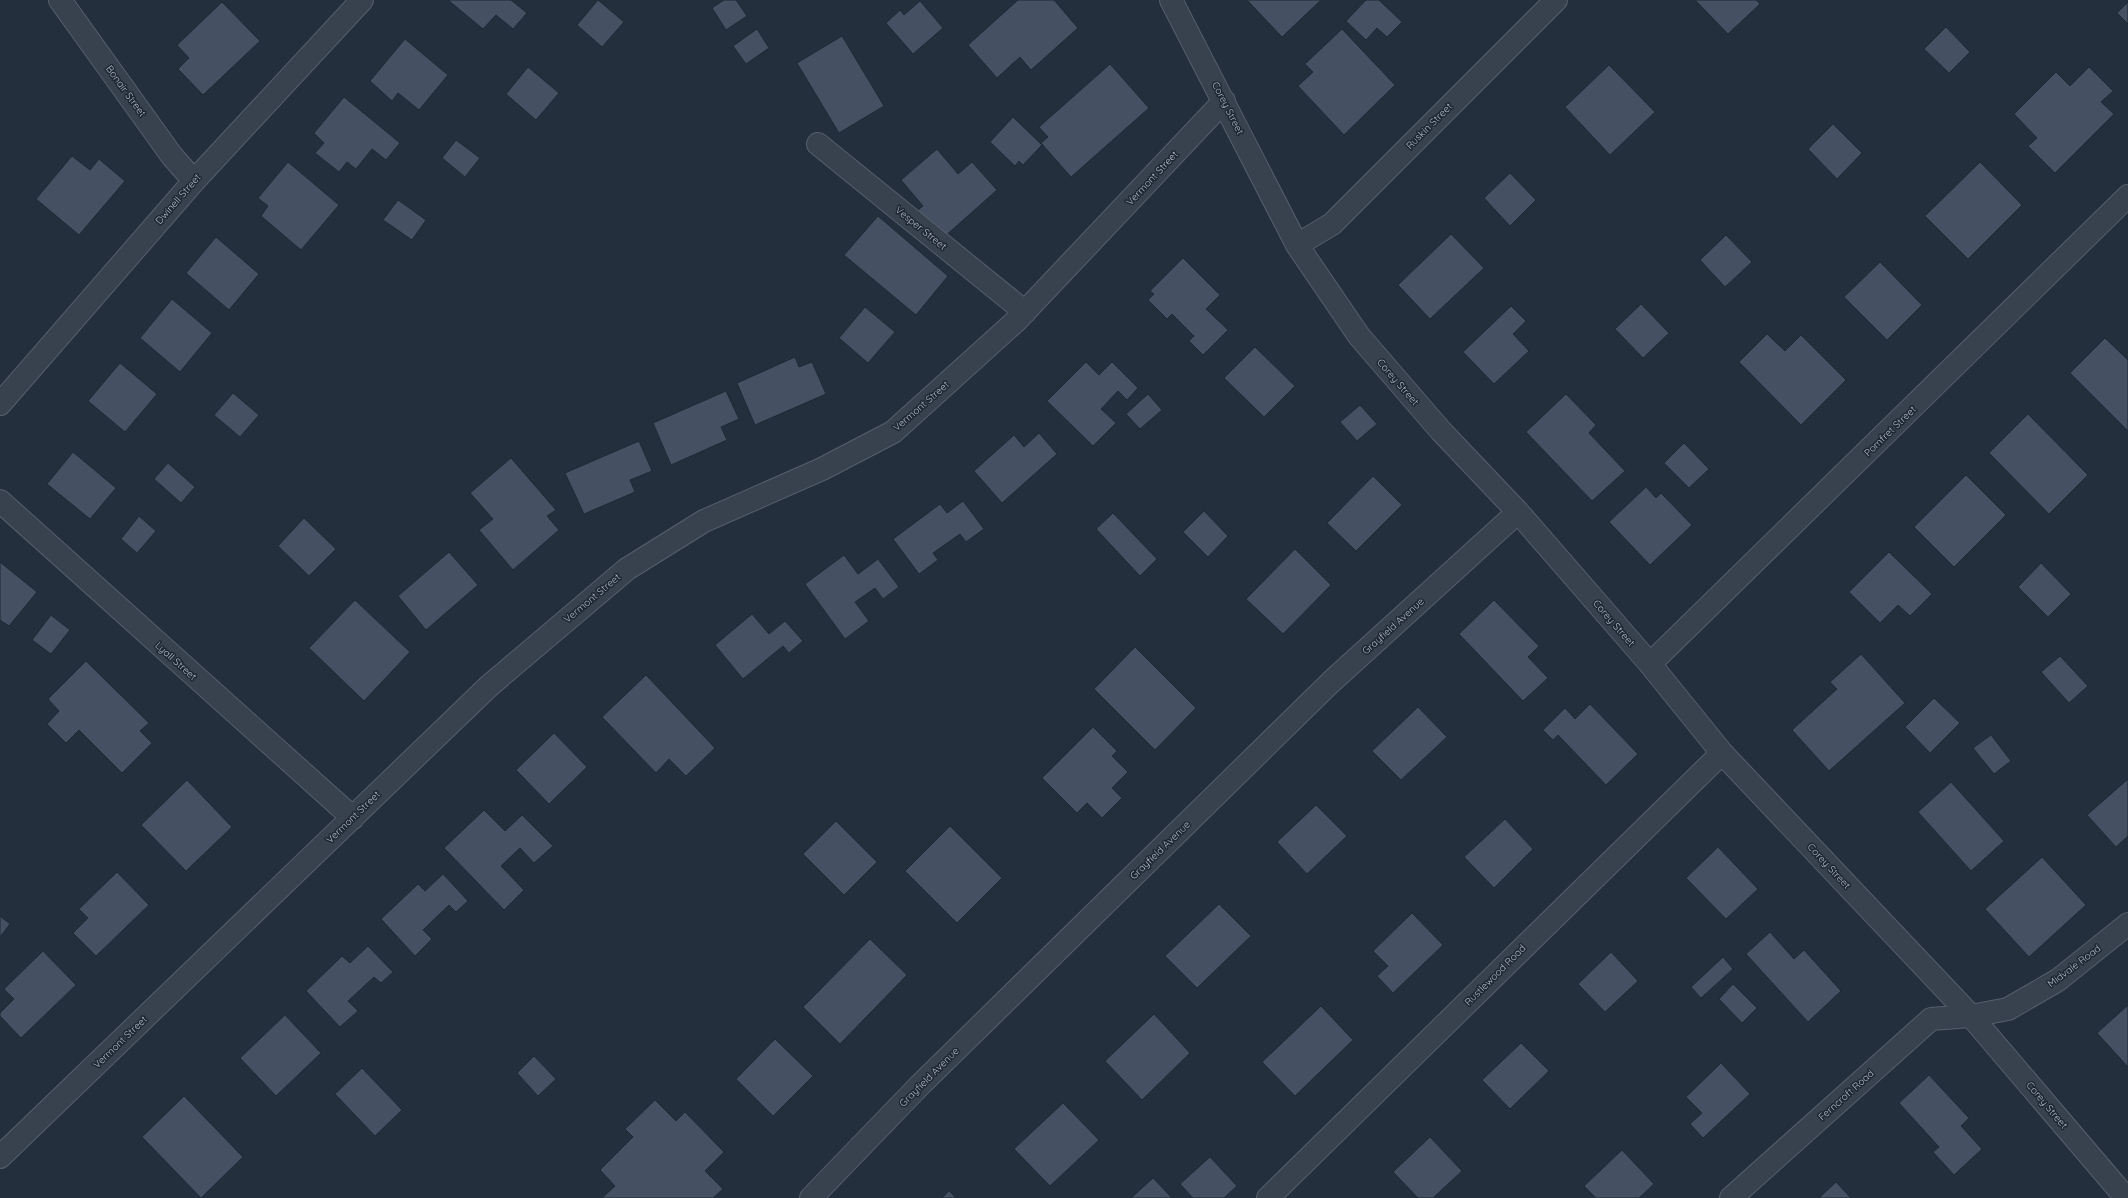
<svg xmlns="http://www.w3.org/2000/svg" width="2128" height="1198" font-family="Quicksand,sans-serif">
	<rect width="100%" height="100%" fill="#242f3e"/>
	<path fill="#455162" stroke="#1f2835" d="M448,0H511L527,13L513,29L496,15L483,29Z
		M598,0L624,22L602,47L577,25Z
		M724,0H736L747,16L726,30L712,8Z
		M1018,0H1054L1078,28L1031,70L1020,57L997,78L968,45Z
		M1247,0H1321L1282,37Z
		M1366,0H1379L1402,22L1387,37L1377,28L1366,40L1346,21Z
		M1695,0H1756L1760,4L1728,34Z
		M920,1L943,28L913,54L886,23L900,10L904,15Z
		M222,2L260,41L203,95L178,69L189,58L177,45Z
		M2128,2V24L2117,13Z
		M1946,27L1970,52L1949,73L1924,49Z
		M757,29L769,48L746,64L733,46Z
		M1342,29L1395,85L1344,135L1298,86L1313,72L1305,64Z
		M842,36L884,106L839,133L797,63Z
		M405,39L448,75L419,110L398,93L392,101L370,81Z
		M1110,64L1149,108L1071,177L1041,143L1048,137L1039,127Z
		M1609,65L1655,112L1610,155L1565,107Z
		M528,67L559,93L536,120L506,94Z
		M2089,67L2113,91L2101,102L2114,114L2055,173L2028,146L2037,138L2014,114L2056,72L2070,86Z
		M344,97L400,143L386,160L372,149L356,169L347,162L339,172L315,153L324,143L314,133Z
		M1013,117L1042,145L1023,165L1019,161L1015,166L990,142Z
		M1833,124L1862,153L1837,179L1808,149Z
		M456,140L480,158L465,177L442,158Z
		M937,149L958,174L972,162L997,190L943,238L918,210L923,206L901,180Z
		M72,156L90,170L99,159L125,181L79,235L36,199Z
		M288,162L339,205L301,250L261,216L268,206L258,198Z
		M1980,162L2022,205L1968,259L1925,216Z
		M1510,173L1536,200L1510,226L1484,198Z
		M398,200L426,220L412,240L383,220Z
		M878,216L948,276L916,315L844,255Z
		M1451,234L1484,268L1430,319L1398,285Z
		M1726,235L1752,262L1725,287L1700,260Z
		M216,237L259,274L229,310L186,273Z
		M1183,258L1220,295L1206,309L1228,330L1203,355L1189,341L1194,336L1172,314L1167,319L1148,300L1154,294L1150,291Z
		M1880,262L1922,305L1887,340L1844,297Z
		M172,299L212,333L180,372L140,338Z
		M1641,304L1669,333L1643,358L1615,329Z
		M1511,306L1526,321L1513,334L1529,351L1494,384L1463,352Z
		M865,307L895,332L868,363L839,338Z
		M1767,334L1785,351L1801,335L1846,380L1801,425L1739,362Z
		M2105,338L2128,360V431L2070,373Z
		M1255,347L1295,386L1264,417L1224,378Z
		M795,357L799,367L812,362L826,394L755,425L737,383Z
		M1086,362L1099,375L1112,362L1138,388L1127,400L1118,391L1101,409L1116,423L1093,446L1047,401Z
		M120,363L157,394L125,432L88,401Z
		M726,391L739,419L721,427L727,440L671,465L653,423Z
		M233,393L259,415L240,437L214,415Z
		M1148,394L1162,410L1140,429L1126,414Z
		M1566,394L1596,425L1589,433L1625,471L1592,501L1526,432Z
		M1360,405L1377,424L1357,441L1340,422Z
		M2028,414L2088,475L2049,514L1989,453Z
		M1039,433L1057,454L1002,503L974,471L1014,435L1024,447Z
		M639,441L652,471L630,480L635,492L584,514L565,473Z
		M1684,443L1709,469L1689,488L1664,463Z
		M73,452L116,488L90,519L47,484Z
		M511,458L556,510L547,516L559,530L513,570L479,530L493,519L470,493Z
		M168,463L195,487L181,503L154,479Z
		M1966,475L2006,515L1954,567L1914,527Z
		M1373,476L1402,505L1356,551L1327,523Z
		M1646,487L1656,498L1661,493L1692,525L1650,565L1609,522Z
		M963,501L984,529L966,542L960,534L933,553L938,560L919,574L893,539L940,504L947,513Z
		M1204,511L1228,536L1208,557L1183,532Z
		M1113,513L1157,559L1140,576L1096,529Z
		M139,516L156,531L137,553L121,539Z
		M304,518L336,549L309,576L278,546Z
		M1295,549L1331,585L1283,634L1246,599Z
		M449,552L478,585L426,630L398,596Z
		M1889,552L1932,594L1910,616L1898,605L1880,623L1849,592Z
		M844,555L858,574L878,559L899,587L883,599L875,588L855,602L869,621L845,639L805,584Z
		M0,562L37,592L9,626L0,620Z
		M2041,563L2071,594L2048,617L2018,587Z
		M355,600L410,652L364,701L309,648Z
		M1494,600L1539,646L1528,657L1548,678L1523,701L1459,634Z
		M752,614L769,634L785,621L803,641L789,653L783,646L743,679L715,645Z
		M51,615L70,630L51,654L32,640Z
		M1135,647L1196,708L1155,750L1094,689Z
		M1861,654L1905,703L1829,771L1792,730L1837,689L1830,682Z
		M2060,656L2088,686L2069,703L2041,672Z
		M86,661L149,723L140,731L152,743L122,773L79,730L66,743L47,724L59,711L48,699Z
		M646,675L715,748L686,776L669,759L656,773L602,717Z
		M1934,698L1960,723L1930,753L1905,727Z
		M1590,704L1638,754L1606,785L1558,735L1553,740L1543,730L1565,708L1575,719Z
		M1418,707L1447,737L1401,780L1372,751Z
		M1093,727L1117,751L1112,756L1128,772L1112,788L1122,798L1102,818L1087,803L1077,813L1042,778Z
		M554,733L587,767L549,804L516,770Z
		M1991,735L2011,761L1994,774L1973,748Z
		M2128,779V836L2116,847L2087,815Z
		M187,780L232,827L186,871L141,825Z
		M1951,782L2004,841L1971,871L1918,812Z
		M1316,805L1347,836L1307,874L1277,842Z
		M484,810L505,831L522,815L553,846L534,863L520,848L501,866L524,890L504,910L444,848Z
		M1505,819L1533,849L1494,888L1464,857Z
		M836,821L877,862L844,895L803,854Z
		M950,826L1002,878L957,923L905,871Z
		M1718,847L1758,889L1726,919L1686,878Z
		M2042,857L2086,905L2029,957L1985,909Z
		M117,872L149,905L96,956L73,933L88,918L79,909Z
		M443,874L468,901L456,912L449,905L423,930L432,939L415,956L381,919L418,884L425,891Z
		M1219,904L1251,936L1197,988L1165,956Z
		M1412,913L1443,945L1393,993L1377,976L1388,966L1373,951Z
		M0,916L10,924L0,937Z
		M1770,932L1794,959L1804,950L1841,991L1808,1022L1746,954Z
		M870,939L907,975L840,1044L803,1007Z
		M368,946L393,972L381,983L374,977L348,1001L358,1011L340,1027L306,991L342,956L350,963Z
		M43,951L76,985L21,1038L0,1016V1013L14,999L4,989Z
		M1611,952L1638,981L1605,1012L1578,984Z
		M1723,957L1733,969L1701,998L1691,987Z
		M1733,984L1757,1008L1742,1023L1719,999Z
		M2128,1005V1067L2097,1033Z
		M1321,1006L1353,1040L1295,1096L1262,1062Z
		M1154,1014L1190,1053L1142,1100L1105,1061Z
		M285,1015L321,1053L276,1096L240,1058Z
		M775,1039L813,1076L773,1116L736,1079Z
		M1521,1043L1549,1071L1510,1109L1482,1080Z
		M534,1056L556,1079L538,1096L517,1073Z
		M1721,1063L1750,1094L1703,1138L1690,1124L1702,1113L1686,1097Z
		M362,1068L402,1110L375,1136L335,1094Z
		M1929,1075L1969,1118L1961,1126L1982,1149L1954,1175L1933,1152L1939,1147L1899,1103Z
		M184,1096L243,1157L201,1198L142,1137Z
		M655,1100L676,1121L685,1112L724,1152L705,1171L723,1189L713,1198H602L615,1186L600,1170L633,1137L625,1129Z
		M1063,1103L1099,1140L1050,1186L1014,1149Z
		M1430,1137L1462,1171L1433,1198H1418L1393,1172Z
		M1622,1150L1654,1184L1639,1198H1596L1584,1186Z
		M1210,1157L1237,1186L1224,1198H1193L1180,1184Z
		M1153,1178L1172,1198H1131Z
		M1836,1182L1851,1198H1819Z
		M949,1191L956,1198H942Z"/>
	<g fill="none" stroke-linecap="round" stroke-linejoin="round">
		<defs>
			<path id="minor" d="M60,0L172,156L194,181
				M1171,0L1297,245L1359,336L1441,431L1518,512L1650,664L1722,753L1971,1016L2126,1198
				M818,144L1025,312
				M1297,245L1332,224L1556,0
				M0,404L194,181L362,0
				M0,501L353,818
				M1650,664L2128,196
				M0,1157L489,686L627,569L704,521L822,469L893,432L1016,321L1224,101
				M811,1198L920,1085L1331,682L1518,512
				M1268,1198L1722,753
				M1731,1198L1931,1019L1971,1016L2008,1009L2058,980L2128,924"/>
		</defs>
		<use href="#minor" stroke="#565f6c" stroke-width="24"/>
		<use href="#minor" stroke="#38414e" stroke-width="22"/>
	</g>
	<g text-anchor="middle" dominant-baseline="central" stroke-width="3" stroke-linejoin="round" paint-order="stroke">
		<g font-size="10" fill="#b4bcc9" stroke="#1d2633">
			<text transform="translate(126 91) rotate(54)">Bonair Street</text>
			<text transform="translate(1228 108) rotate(63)">Corey Street</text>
			<text transform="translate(1429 126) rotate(-45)">Ruskin Street</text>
			<text transform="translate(1152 178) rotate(-47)">Vermont Street</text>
			<text transform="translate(178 199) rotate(-49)">Dwinell Street</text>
			<text transform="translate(921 228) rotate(39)">Vesper Street</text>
			<text transform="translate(1398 382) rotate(49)">Corey Street</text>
			<text transform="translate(921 406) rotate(-41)">Vermont Street</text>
			<text transform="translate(1890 431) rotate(-44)">Pomfret Street</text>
			<text transform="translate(592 598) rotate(-40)">Vermont Street</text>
			<text transform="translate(1614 623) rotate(49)">Corey Street</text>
			<text transform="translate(1393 626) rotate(-42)">Grayfield Avenue</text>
			<text transform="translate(176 661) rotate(42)">Lyall Street</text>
			<text transform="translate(353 817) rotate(-44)">Vermont Street</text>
			<text transform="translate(1160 850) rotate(-44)">Grayfield Avenue</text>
			<text transform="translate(1829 866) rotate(47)">Corey Street</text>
			<text transform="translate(2074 966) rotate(-37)">Midvale Road</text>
			<text transform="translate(1495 975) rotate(-45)">Rustlewood Road</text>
			<text transform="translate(120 1042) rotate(-44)">Vermont Street</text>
			<text transform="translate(929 1077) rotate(-45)">Grayfield Avenue</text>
			<text transform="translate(1846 1095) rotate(-42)">Ferncroft Road</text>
			<text transform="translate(2047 1105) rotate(50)">Corey Street</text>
		</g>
	</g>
</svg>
